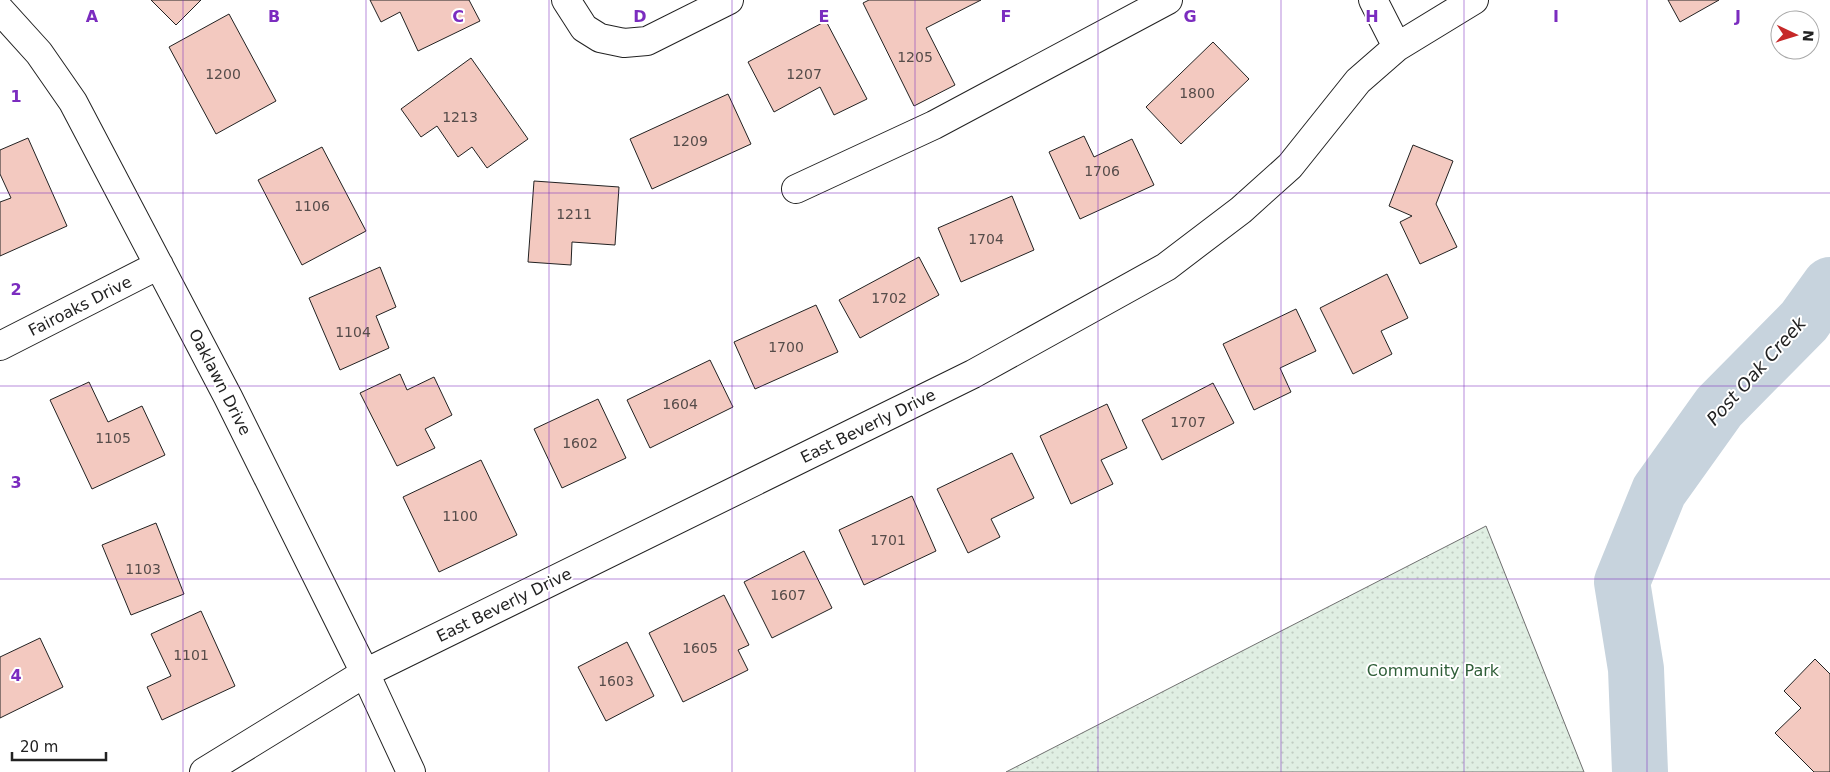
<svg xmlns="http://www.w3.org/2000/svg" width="1830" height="772" font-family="'DejaVu Sans',sans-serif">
	<defs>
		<pattern id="park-dots" width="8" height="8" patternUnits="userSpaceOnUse" patternTransform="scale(1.25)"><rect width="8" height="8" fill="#e0efe3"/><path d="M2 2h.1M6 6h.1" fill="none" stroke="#c0cdc2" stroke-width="1.8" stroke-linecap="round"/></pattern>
	</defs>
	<rect width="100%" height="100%" fill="#fff"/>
	<path fill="url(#park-dots)" stroke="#6f6f6f" d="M1486,526L1584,772H1006Z"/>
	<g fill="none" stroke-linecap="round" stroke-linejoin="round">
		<path stroke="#c7d3dd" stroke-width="56" d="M1640,772L1636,669L1622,582L1659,491L1719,407L1804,321L1830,285"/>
	</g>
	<path fill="#f3c9c0" stroke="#222" d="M151,0H201L176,25Z
		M370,0H469L480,21L418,51L400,12L381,22Z
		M869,0H981L926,28L955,85L914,106L863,3Z
		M1668,0H1719L1680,22Z
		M229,14L276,101L216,134L169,47Z
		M826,21L867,99L834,115L820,87L774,112L748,62Z
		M1213,42L1249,79L1181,144L1146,107Z
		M471,58L528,139L487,168L472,147L458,157L437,126L421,137L401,109Z
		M728,94L751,144L652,189L630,139Z
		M1084,136L1094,157L1132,139L1154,185L1080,219L1049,152Z
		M28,138L67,226L0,256V202L11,198L0,174V150Z
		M1413,145L1453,161L1436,204L1457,247L1420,264L1400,222L1412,216L1389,206Z
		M322,147L366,231L302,265L258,180Z
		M534,181L619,187L615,245L572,242L571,265L528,262Z
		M1012,196L1034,250L961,282L938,228Z
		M919,257L939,295L860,338L839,300Z
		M380,267L396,307L376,316L389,348L340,370L309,298Z
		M1387,274L1408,318L1381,331L1392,354L1353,374L1320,308Z
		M816,305L838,352L755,389L734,342Z
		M1296,309L1316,351L1280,368L1291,392L1254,410L1223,344Z
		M710,360L733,407L650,448L627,400Z
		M400,374L407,390L434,377L452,415L425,429L435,448L397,466L360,393Z
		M89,382L108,422L142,406L165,455L92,489L50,400Z
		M1213,383L1234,423L1162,460L1142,420Z
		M598,399L626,458L562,488L534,429Z
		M1107,404L1127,448L1101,460L1113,484L1071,504L1040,436Z
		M1012,453L1034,498L991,519L1000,537L968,553L937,489Z
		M481,460L517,535L439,572L403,497Z
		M912,496L936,551L864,585L839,530Z
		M156,523L184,594L131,615L102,545Z
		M804,551L832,608L772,638L744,582Z
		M724,595L749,645L738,650L748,670L683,702L649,633Z
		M201,611L235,686L162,720L147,687L171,676L151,634Z
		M40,638L63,687L0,718V657Z
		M627,642L654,696L606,721L578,667Z
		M1815,659L1830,674V772H1814L1775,733L1801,708L1784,691Z"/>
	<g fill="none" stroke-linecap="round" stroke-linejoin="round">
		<defs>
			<path id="minor" d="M566,0L584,28L600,38L624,43L647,41L729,0
				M1373,0L1397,47
				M0,10L39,53L73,102L228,397L365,673L411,772
				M796,189L934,125L1168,0
				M0,346L159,265
				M204,772L365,673L973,374L1166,267L1241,210L1290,166L1358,81L1397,47L1474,0"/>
		</defs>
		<use href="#minor" stroke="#222" stroke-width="30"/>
		<use href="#minor" stroke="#fff" stroke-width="28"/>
	</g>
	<path fill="none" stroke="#7b2cbf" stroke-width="1" stroke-opacity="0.55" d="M183,0V772M366,0V772M549,0V772M732,0V772M915,0V772M1098,0V772M1281,0V772M1464,0V772M1647,0V772M0,193H1830M0,386H1830M0,579H1830"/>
	<g text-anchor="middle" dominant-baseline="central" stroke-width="4" stroke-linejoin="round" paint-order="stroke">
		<g font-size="14" fill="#564c4a">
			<text x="915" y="57">1205</text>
			<text x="223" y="74">1200</text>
			<text x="804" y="74">1207</text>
			<text x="1197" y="93">1800</text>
			<text x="460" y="117">1213</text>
			<text x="690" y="141">1209</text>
			<text x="1102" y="171">1706</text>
			<text x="312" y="206">1106</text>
			<text x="574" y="214">1211</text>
			<text x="986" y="239">1704</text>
			<text x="889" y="298">1702</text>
			<text x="353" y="332">1104</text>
			<text x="786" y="347">1700</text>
			<text x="680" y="404">1604</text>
			<text x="1188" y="422">1707</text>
			<text x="113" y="438">1105</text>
			<text x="580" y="443">1602</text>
			<text x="460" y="516">1100</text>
			<text x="888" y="540">1701</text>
			<text x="143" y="569">1103</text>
			<text x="788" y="595">1607</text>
			<text x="700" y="648">1605</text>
			<text x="191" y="655">1101</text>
			<text x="616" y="681">1603</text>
		</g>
		<g font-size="16" fill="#222" stroke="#fff">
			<text transform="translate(80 306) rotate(-27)">Fairoaks Drive</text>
			<text transform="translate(220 382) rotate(63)">Oaklawn Drive</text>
			<text transform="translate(868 426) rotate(-26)">East Beverly Drive</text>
			<text transform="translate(504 605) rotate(-26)">East Beverly Drive</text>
		</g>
		<g font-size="16" fill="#2f5e38" stroke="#fff">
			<text x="1433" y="670">Community Park</text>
		</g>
		<g font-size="18" font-style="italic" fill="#222" stroke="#fff">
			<text transform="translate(1756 371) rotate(-48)">Post Oak Creek</text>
		</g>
	</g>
	<g font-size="16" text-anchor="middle" font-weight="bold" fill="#7b2cbf" stroke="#fff" stroke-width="4" stroke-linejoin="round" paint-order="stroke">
		<text x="92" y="22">A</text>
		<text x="274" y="22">B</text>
		<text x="458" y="22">C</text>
		<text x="640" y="22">D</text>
		<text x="824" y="22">E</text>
		<text x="1006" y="22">F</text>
		<text x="1190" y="22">G</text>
		<text x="1372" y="22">H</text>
		<text x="1556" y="22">I</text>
		<text x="1738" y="22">J</text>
		<text x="16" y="102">1</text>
		<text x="16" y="295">2</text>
		<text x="16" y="488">3</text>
		<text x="16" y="681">4</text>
	</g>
	<g transform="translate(1795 35) rotate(94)"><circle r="24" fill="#ffffff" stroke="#a7a7a7"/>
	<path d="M0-4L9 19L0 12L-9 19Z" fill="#c62828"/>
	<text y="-8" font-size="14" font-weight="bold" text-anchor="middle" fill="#222222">N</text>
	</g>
	<path d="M12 752v8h94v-8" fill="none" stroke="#222222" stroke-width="2.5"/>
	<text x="20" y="752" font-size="15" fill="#222222" stroke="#ffffff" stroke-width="4" paint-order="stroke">20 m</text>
</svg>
